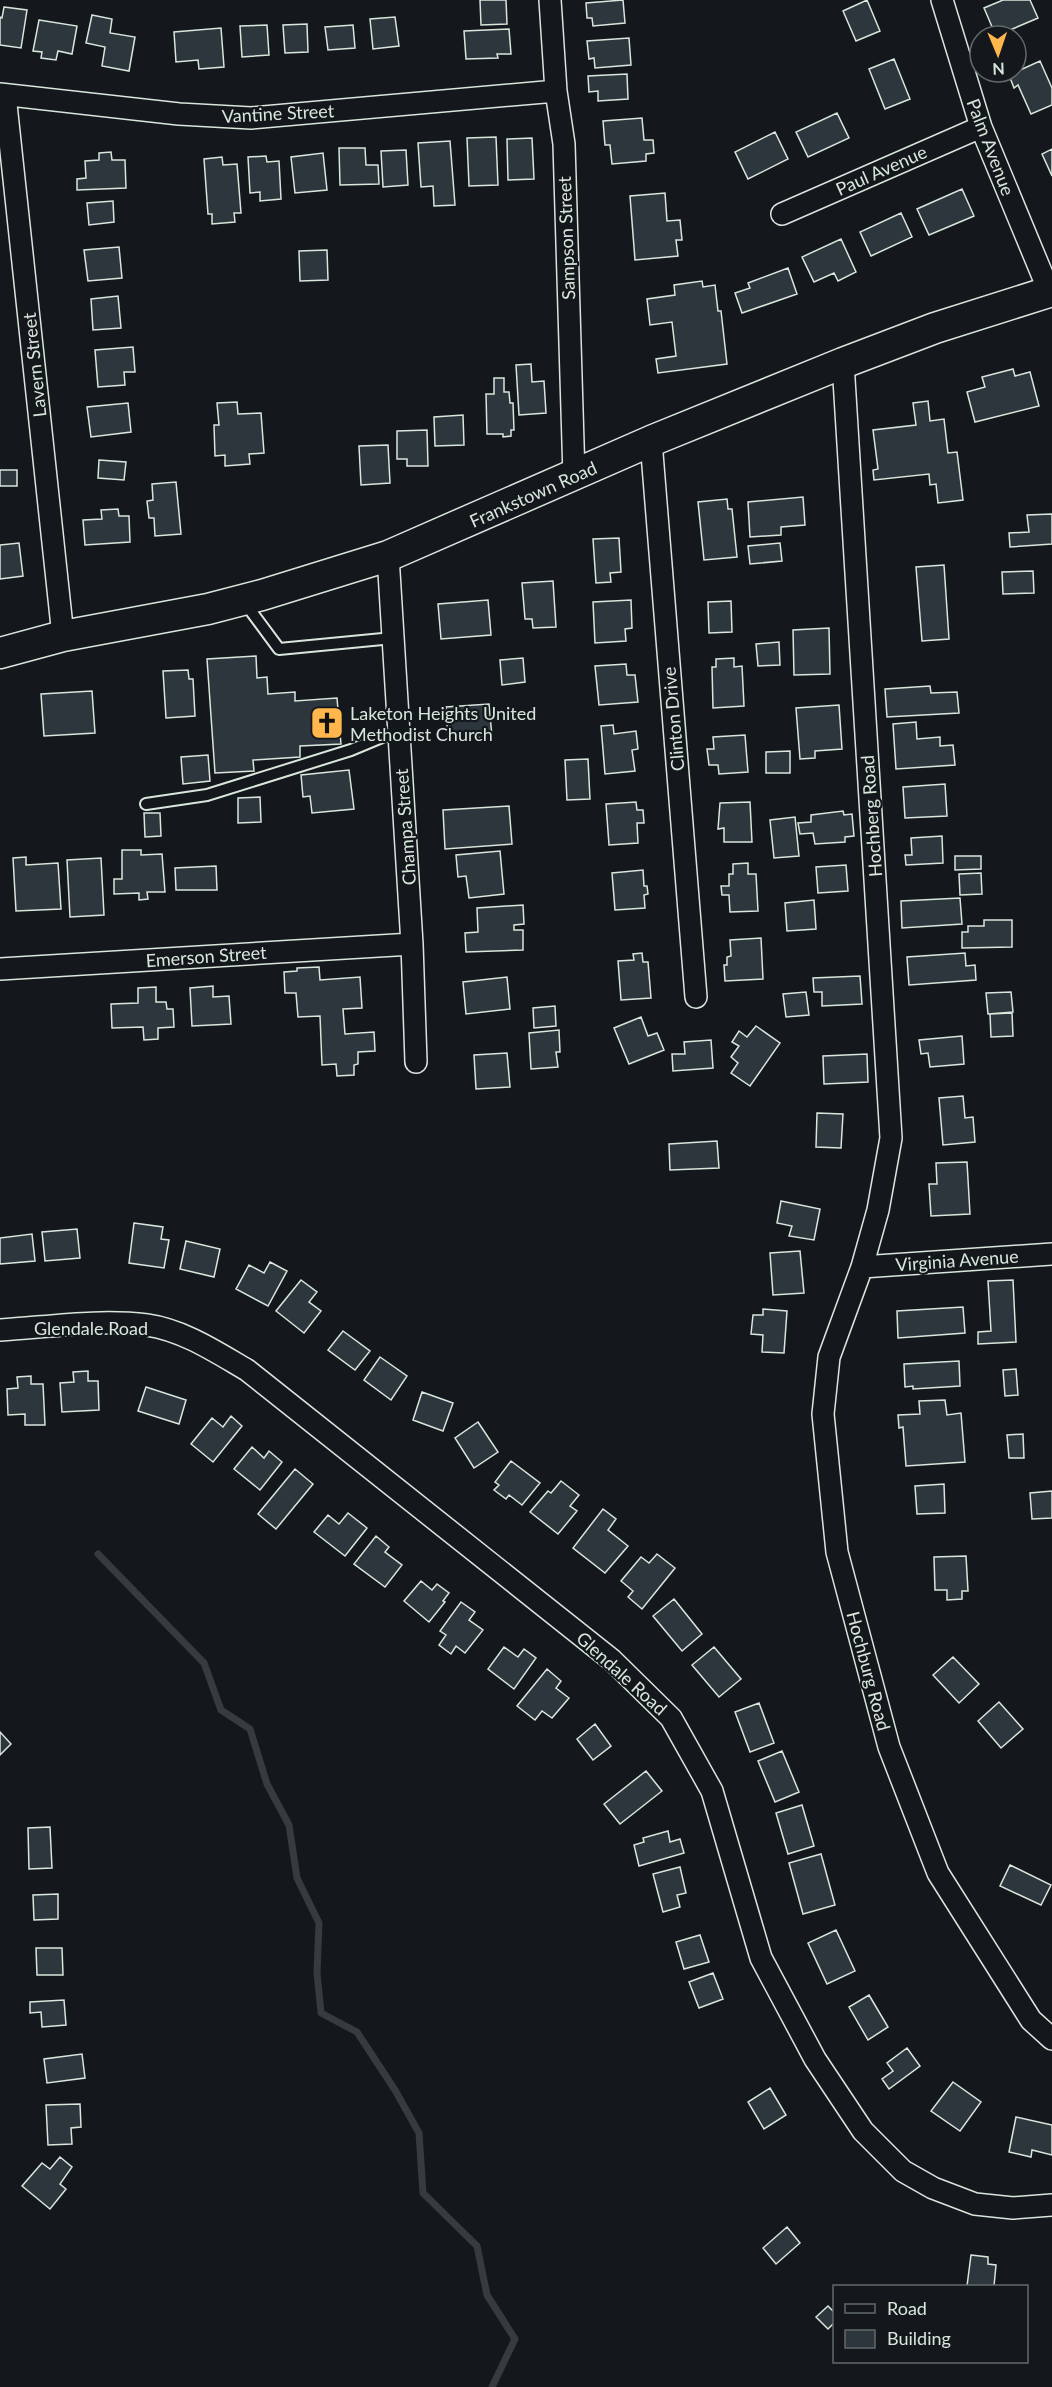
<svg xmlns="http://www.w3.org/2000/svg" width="1052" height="2387" font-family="Lato,sans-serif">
	<rect width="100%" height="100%" fill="#14181c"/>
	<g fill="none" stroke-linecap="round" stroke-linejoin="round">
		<path stroke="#363b3e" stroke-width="7" d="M98,1554L204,1663L221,1710L250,1729L267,1784L289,1825L297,1878L319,1923L317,1973L321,2013L357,2032L395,2090L419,2133L423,2193L477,2246L487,2295L515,2339L492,2387"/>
	</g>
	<path fill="#2c363c" stroke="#d8e6dc" stroke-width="1.5" d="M480,0H506L507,24L481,25Z
		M623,0L625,23L593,26L592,18H587L586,3Z
		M867,0L880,31L856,41L843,11Z
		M1003,0H1030L1038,18L996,36L984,8Z
		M4,7L27,10L21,48L0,45V17L2,18Z
		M92,15L112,19L110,33L135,37L129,71L102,66L105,47L86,43Z
		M395,17L399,46L373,49L370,19Z
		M39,20L77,26L72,54L58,51L56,60L41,58L42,52L33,51Z
		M307,24L308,52L285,53L283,25Z
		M267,25L269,55L242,57L240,26Z
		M353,25L355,48L328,50L325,27Z
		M221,28L224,67L199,69L198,60L176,62L174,32Z
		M509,29L511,54H497L498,58L466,59L464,31Z
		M629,38L631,65L595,68L594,58L589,59L587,41Z
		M894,59L910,99L885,109L869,69Z
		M1040,61L1052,88V105L1031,114L1018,85L1014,88L1009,75Z
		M627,74L628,99L598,101V91L589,92L588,76Z
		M837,113L849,138L808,157L796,132Z
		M642,118L644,140H653L654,153L646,154V161L612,164L610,145H605L603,121Z
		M775,132L788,159L748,179L735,152Z
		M496,137L498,185L469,186L467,138Z
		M532,138L534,179L508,180L507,139Z
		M450,141L455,205L434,206L433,186L421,187L418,143Z
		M339,148H365L366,165H378L379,184L340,185Z
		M1052,149V176L1042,154Z
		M406,150L408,185L383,187L381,151Z
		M111,152L112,160H125L126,188L77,190V179L86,178L85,161L99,160V153Z
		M323,153L327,190L295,193L291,157Z
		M266,156L267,162L279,161L281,199L260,201V192L250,193L248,157Z
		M222,157L223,165L237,164L241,213H234L235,222L212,224V214H208L204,159Z
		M962,189L974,216L929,235L917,209Z
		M665,193L667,221L680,220L682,240H676L678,256L635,260L630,196Z
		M113,201L114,222L89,225L87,203Z
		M901,213L912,237L871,256L860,232Z
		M841,239L856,272L838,281L834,273L814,282L802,257Z
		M119,247L122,278L88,281L84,250Z
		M327,250L328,280L300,281L299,251Z
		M788,268L797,294L742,313L735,293L750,288L748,283Z
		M702,281L703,287L715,285L718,311H721L727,364L658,373L656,359L676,356L672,322L650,325L647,299L675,295L674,285Z
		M118,296L121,328L93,330L91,299Z
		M133,347L135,372H124L125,385L98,387L95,350Z
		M531,364L532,382L544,381L546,413L519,415L516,365Z
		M1013,369L1015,376L1030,372L1039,406L975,422L967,392L985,387L982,377Z
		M494,378H504V392H509L510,403H513L514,430H511V436L503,437V434H487L486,394H494Z
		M928,401L930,421L944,419L948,453L957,452L963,500L938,503L936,484L930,485L929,474L874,480L873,470L878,469L873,430L916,425L913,403Z
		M237,402L238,414L261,413L264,453L249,454L250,464L225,466V455L215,456L214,425H219L217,403Z
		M128,403L131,432L91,437L87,407Z
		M463,415L464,445L435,446L434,417Z
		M427,430L428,466H407V459H397V431Z
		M388,445L390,483L361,485L359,446Z
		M99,460L126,462L124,480L98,478Z
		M0,470H17V486H0Z
		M176,482L181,534L155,536L154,518H149L147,501L153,500L152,484Z
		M803,497L805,525L781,527V535L750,537L748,502Z
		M727,499L728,509H732L737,557L704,560L698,502Z
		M118,509L119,516H129L130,542L85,545L83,520L102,519L101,510Z
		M1052,514V544L1010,547L1009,533L1029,532L1027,515Z
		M619,538L621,572L610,573L611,582L596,583L593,539Z
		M19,543L23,576L0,579V545Z
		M780,543L782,561L750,564L748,546Z
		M944,565L949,639L922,641L916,567Z
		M1033,571L1034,593L1003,594L1002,572Z
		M553,581L556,627L533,628L532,619H525L522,583Z
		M488,600L491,635L441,639L438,604Z
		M631,600L632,628L625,629L626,641L595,643L593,602Z
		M731,601L732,632L709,633L708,602Z
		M829,628L830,674L794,675L793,630Z
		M779,642L780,665L758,666L756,644Z
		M256,656L257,678L267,677L268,694L295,692V701L337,698L341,744L300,746V757L253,760L254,771L215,773L207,659Z
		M523,658L525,682L502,685L500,660Z
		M734,658V667L742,666L744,706L713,708L712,667H716V659Z
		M626,664L627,675H635L638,702L599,705L595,666Z
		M188,670L189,679H193L195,716L166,718L163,671Z
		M930,686L931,693L957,692L959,713L887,717L885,689Z
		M92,691L95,733L44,736L41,694Z
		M489,704L492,737L448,740L446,707Z
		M839,705L842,749L815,751V758L800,759L796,708Z
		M916,722L917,739L940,737V746L953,745L955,765L896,769L893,724Z
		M613,725L614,734L636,731L638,749L632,750L635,771L605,774L601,726Z
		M745,735L748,772L719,774L718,765H709L707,749H714L713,737Z
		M790,751V773H766V752Z
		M208,755L210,781L183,784L181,757Z
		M588,759L590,799L567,800L565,760Z
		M349,770L354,809L312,813L310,796L303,797L301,775Z
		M945,784L947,816L905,818L903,787Z
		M260,797L261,822L238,823V798Z
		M636,802L637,810H643L644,823H637L638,843L609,845L606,804Z
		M750,802L752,842H724V828L718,829L720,803Z
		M509,806L512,844L445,849L443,810Z
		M843,811L844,815L852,814L854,836L845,837V842L815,844L813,833L800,834L798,823L811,822V815Z
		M144,813H160L161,836L145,837Z
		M795,817L799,856L774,858L770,820Z
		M942,836L943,863L906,865L905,855H912L911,838Z
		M122,850H141V855L162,854L165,892H147L148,899L139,900V893L114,894V879H122Z
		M500,851L504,894L469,898L466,876L458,877L456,855Z
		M955,856H981V869L955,870Z
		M26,857V865L58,863L61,909L16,911L13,858Z
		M101,858L104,915L70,917L67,860Z
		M748,863V874H756L758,911L730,912L729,895H722L721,886H729V874H733V864Z
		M846,865L848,891L818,893L816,867Z
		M216,866L217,890H176L175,868Z
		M643,870L644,886H647L648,894L644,895L645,908L615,910L612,873Z
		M981,873L982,894L960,895L959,874Z
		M960,898L962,924L902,928L901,901Z
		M814,900L816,929L787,931L785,903Z
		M523,905L524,924L514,925V930H523V950L466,952L465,933L478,932L477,908Z
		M984,920H1012V947L962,948V932H968V926H984Z
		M761,938L763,979L725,981L724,965H727V957L731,956L730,940Z
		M642,953L643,962H648L651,998L621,1000L618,961L634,960L633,954Z
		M965,953L966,966L975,965L976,980L909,985L907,957Z
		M319,967L320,980L360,977L362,1008L343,1009L345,1034L374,1032L375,1051L358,1052V1064L354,1065V1075L337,1076L336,1064L322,1065L320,1016L298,1017L296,993H285L284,972L297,971V968Z
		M860,976L862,1004L822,1006V992H814L813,978Z
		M507,977L510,1009L466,1014L463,982Z
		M213,986V997L229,996L231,1024L192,1026L190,988Z
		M156,987V1002H166L167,1009H173L174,1027L158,1028V1039L144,1040L143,1027L112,1028L111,1004L138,1003V988Z
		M806,992L809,1015L786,1017L783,994Z
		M1011,992L1013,1012L988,1014L986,993Z
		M555,1006L556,1026L534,1028L533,1008Z
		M1012,1013L1013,1036L991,1037L990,1014Z
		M641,1017L648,1036L657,1033L664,1050L629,1064L614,1028Z
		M756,1026L780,1043L750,1086L731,1073L738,1063L731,1057L739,1046L732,1042L739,1031L747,1037Z
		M559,1030L560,1052H556L558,1067L531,1069L529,1033Z
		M962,1036L964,1064L930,1067L928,1053L921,1054L919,1040Z
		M711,1040L713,1068L673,1071L672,1054H685L684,1042Z
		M507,1053L510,1087L476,1089L474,1055Z
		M867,1054L868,1082L824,1084L823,1056Z
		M963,1096L965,1118L973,1117L975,1142L943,1145L939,1098Z
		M817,1113L843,1114L841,1148L816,1147Z
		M717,1141L719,1168L670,1170L669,1144Z
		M967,1162L970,1214L931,1216L929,1184H937L936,1163Z
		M781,1201L820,1209L814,1240L789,1236L792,1226L777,1223Z
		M134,1223L163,1227L161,1239L169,1240L164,1268L129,1263Z
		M77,1229L80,1258L45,1261L42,1232Z
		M32,1234L35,1261L0,1264V1238Z
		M186,1241L220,1249L214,1277L180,1269Z
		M800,1251L804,1293L773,1295L770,1253Z
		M270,1262L287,1271L268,1306L236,1289L249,1265L264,1273Z
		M301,1280L317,1292L309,1302L321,1311L304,1333L276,1311Z
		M1013,1280L1016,1342L978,1344V1332L991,1331L988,1281Z
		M963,1307L965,1333L898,1338L897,1311Z
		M763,1309L787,1311L784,1353L762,1352L763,1335L751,1334L753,1315H763Z
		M343,1331L370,1351L355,1370L328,1350Z
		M380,1357L407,1376L391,1400L364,1380Z
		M959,1361L960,1386L913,1389V1386L905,1387L904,1364Z
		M1016,1369L1018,1395L1005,1396L1003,1370Z
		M88,1371V1381H98L99,1410L62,1412L60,1383L74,1382L73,1372Z
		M31,1376V1384H43L45,1425H25V1414L8,1415L7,1389L18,1388L17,1377Z
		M146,1387L186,1400L179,1424L138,1411Z
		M422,1392L453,1403L443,1431L413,1420Z
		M945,1400L947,1415L961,1413L965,1462L906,1466L903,1427L899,1428L898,1415L920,1414L919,1401Z
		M231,1416L242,1426L213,1462L191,1444L212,1418L223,1427Z
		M478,1422L498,1452L474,1468L455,1438Z
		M1023,1434L1024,1458H1009L1007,1435Z
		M252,1447L264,1458L269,1451L282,1462L260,1490L234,1469Z
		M511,1461L540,1483L522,1505L509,1495L506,1499L494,1490L499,1485L495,1482Z
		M295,1469L313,1484L276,1529L258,1514Z
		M561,1481L579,1495L570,1506L577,1511L558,1534L530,1512L548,1491L551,1493Z
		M944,1484L945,1513L917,1514L915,1486Z
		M1052,1491V1518L1032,1519L1030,1493Z
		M603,1509L616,1519L608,1530L628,1546L605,1573L573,1548Z
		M348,1513L367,1528L345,1556L314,1532L328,1515L339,1524Z
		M376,1536L389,1547L385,1552L402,1565L385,1587L354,1564Z
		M657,1554L675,1568L642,1609L628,1597L633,1591L621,1581L641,1557L649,1563Z
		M966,1556L968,1591H962V1599L947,1600V1590H935L934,1557Z
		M421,1581L432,1590L437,1584L449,1593L443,1601L445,1602L429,1622L404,1601Z
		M674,1599L702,1634L682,1651L653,1616Z
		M461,1602L475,1612L469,1620L483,1630L465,1653L456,1646L451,1654L439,1645L446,1635L440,1631Z
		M504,1647L518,1657L524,1649L536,1658L514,1689L488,1669Z
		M714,1647L741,1679L719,1697L692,1665Z
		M953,1657L979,1684L959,1703L933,1675Z
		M547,1669L561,1681L556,1688L569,1698L552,1718L542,1711L535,1720L517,1706Z
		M999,1702L1023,1729L1001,1748L978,1721Z
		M759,1703L774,1743L750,1752L735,1712Z
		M595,1724L611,1746L593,1760L577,1739Z
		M0,1732L11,1744L0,1755Z
		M782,1751L799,1792L775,1802L758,1761Z
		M646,1771L662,1791L620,1824L604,1804Z
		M802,1805L814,1846L788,1854L776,1813Z
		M50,1827L52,1868L29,1869L28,1828Z
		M668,1831L670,1842L680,1839L684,1853L639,1866L634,1845L644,1842L643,1838Z
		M821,1854L835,1905L803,1914L789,1863Z
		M1010,1865L1051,1885L1041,1905L1000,1886Z
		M680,1867L686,1893L677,1895L680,1907L663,1912L653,1874Z
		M58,1894V1919L34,1920L33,1895Z
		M836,1930L855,1971L827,1984L808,1943Z
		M700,1935L709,1962L684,1969L676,1942Z
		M36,1948H62L63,1975H37Z
		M713,1973L723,1999L699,2008L689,1982Z
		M869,1995L888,2027L868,2040L849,2007Z
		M64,2000L66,2025L42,2027L41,2012L30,2013V2002Z
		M907,2048L920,2066L889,2089L882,2079L893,2071L887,2063Z
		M82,2054L85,2078L47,2083L44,2059Z
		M953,2082L981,2102L960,2131L931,2111Z
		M770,2088L786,2115L764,2129L748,2102Z
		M80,2104L81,2127L71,2128L72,2144L48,2145L46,2105Z
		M1016,2117L1052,2125V2155L1032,2150L1031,2157L1009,2152Z
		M60,2157L72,2167L60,2184L66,2189L50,2209L22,2186L42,2163L50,2169Z
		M787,2227L800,2243L776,2264L763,2248Z
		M971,2255L988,2257V2264L996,2265L994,2286H967Z
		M828,2306L834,2312V2326L833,2324L828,2329L816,2317Z"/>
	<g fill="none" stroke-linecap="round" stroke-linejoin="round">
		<defs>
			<path id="lane" d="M245,603L279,649L393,638
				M146,804L207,795L351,750L399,730"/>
			<path id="street" d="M550,0L556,91L564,144L574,476
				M942,0L981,127L1049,291
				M0,94L179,114L251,118L556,91
				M5,95L63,636
				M782,214L981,127
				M843,363L891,1138L878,1210L862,1267L829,1357L823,1414L837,1552L889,1747L938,1873L1031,2020L1052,2039
				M651,441L696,997
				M388,556L412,944L416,1062
				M0,969L412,944
				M862,1267L1052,1254
				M0,1330C48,1327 99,1319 147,1325C183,1330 216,1352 247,1370L612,1660L671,1718L712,1791L761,1958L815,2059L863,2131L903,2171L933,2188L975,2204L1013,2208L1052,2205"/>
			<path id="secondary" d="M0,653L63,636L208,609L262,595L388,556L651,441L843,363L935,328L1052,291"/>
		</defs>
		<use href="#lane" stroke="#d8e6dc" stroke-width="14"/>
		<use href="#street" stroke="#d8e6dc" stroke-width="24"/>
		<use href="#secondary" stroke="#d8e6dc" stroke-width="33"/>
		<use href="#lane" stroke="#14181c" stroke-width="10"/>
		<use href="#street" stroke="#14181c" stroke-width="21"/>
		<use href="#secondary" stroke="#14181c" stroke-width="30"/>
	</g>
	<defs>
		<symbol id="church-square" viewBox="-11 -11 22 22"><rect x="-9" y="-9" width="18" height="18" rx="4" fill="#ffb74d" stroke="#14181c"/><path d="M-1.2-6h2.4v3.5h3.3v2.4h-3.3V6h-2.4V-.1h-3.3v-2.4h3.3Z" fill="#111"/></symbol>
	</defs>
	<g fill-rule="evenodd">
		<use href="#church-square" x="308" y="704" width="38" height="38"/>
	</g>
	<g text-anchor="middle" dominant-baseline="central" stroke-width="4.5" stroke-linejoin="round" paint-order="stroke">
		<g font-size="18" fill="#d8e6dc" stroke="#14181c">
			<text transform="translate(278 113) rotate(-3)">Vantine Street</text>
			<text transform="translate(991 147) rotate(69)">Palm Avenue</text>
			<text transform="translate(881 170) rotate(-24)">Paul Avenue</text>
			<text transform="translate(566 238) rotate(-92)">Sampson Street</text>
			<text transform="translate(34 365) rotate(-96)">Lavern Street</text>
			<text transform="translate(533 494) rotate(-24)">Frankstown Road</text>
			<text transform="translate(673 719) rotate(-95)">Clinton Drive</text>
			<text transform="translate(871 816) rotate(-94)">Hochberg Road</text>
			<text transform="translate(405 827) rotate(-94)">Champa Street</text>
			<text transform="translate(206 956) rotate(-4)">Emerson Street</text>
			<text transform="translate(957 1260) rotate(-4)">Virginia Avenue</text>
			<text x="91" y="1328">Glendale Road</text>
			<text transform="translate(869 1671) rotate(75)">Hochburg Road</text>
			<text transform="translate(622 1673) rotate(42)">Glendale Road</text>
		</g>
		<g font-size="18" fill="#d8e6dc" stroke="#14181c" text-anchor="start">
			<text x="350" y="713">Laketon Heights United<tspan x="350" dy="21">Methodist Church</tspan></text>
		</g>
	</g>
	<rect x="833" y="2285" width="195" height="78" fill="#14181c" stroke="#626a69" stroke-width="1.5"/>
	<rect x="845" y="2304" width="30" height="9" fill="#14181c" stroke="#626a69" stroke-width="1.5"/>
	<text x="887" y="2315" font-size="18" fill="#d8e6dc">Road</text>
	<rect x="845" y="2330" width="30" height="18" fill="#2c363c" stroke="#626a69" stroke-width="1.5"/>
	<text x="887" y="2345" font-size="18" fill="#d8e6dc">Building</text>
	<g transform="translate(998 54) rotate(178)"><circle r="28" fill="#14181c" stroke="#626a69" stroke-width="1.5"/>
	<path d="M0-4.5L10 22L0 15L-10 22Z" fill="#ffb74d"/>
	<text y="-9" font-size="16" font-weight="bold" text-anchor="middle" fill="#d8e6dc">N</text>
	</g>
</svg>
